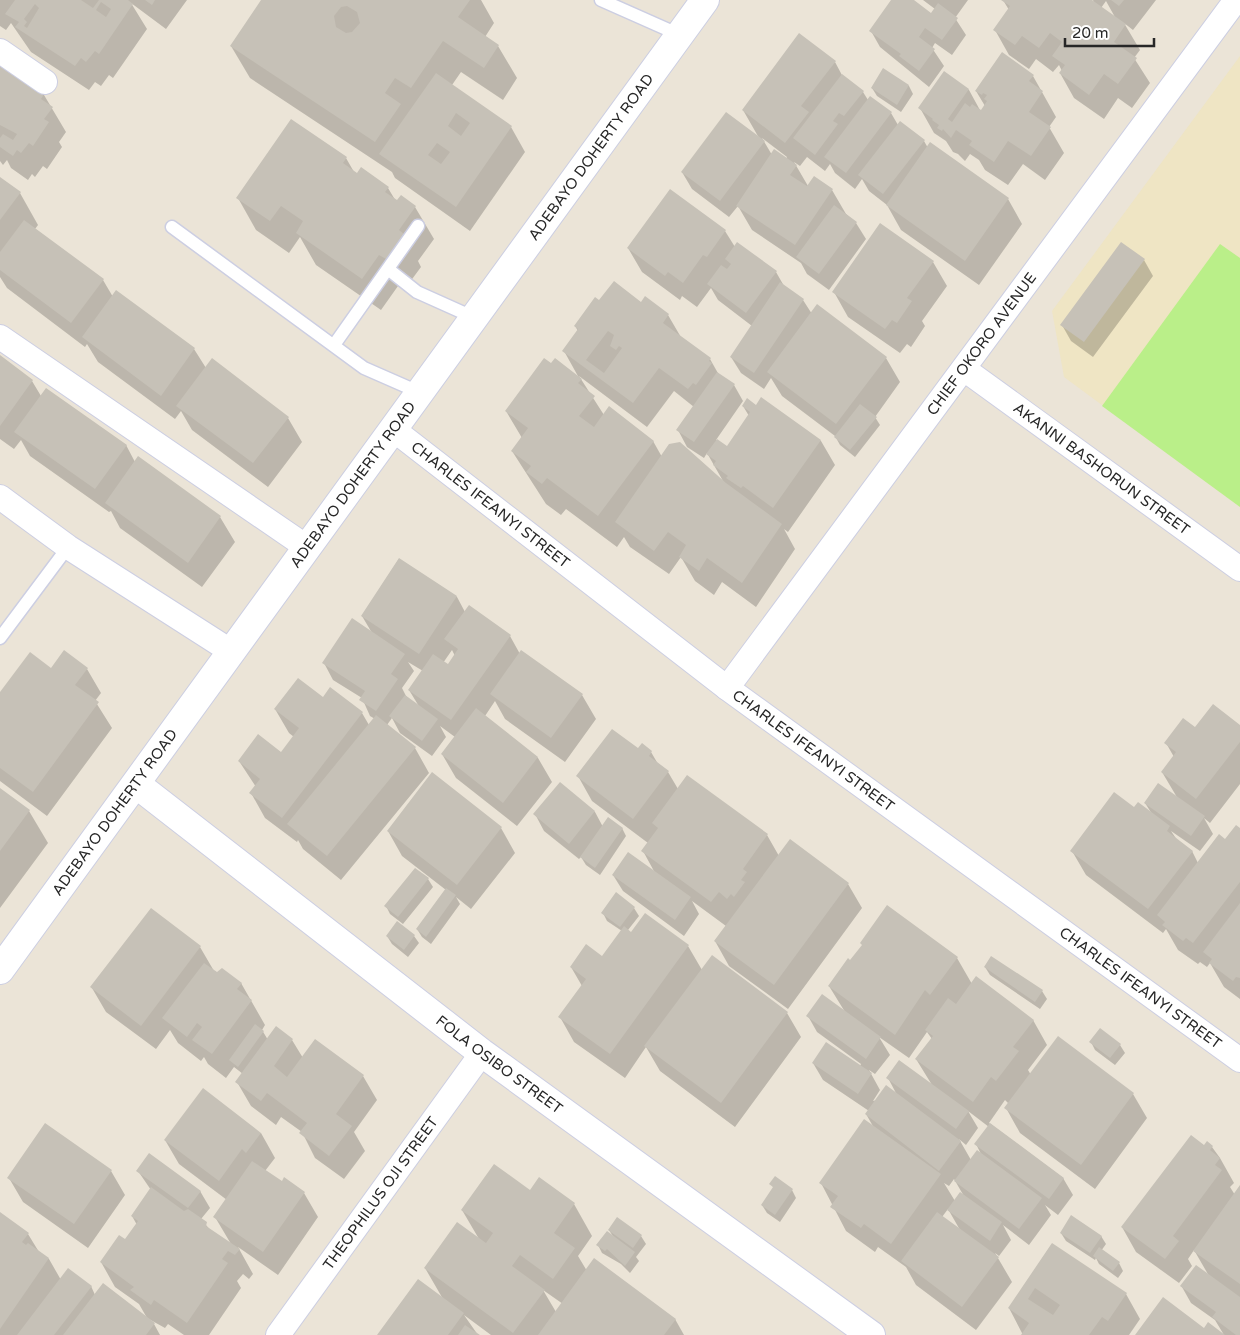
<svg xmlns="http://www.w3.org/2000/svg" width="1240" height="1335" font-family="'Varela Round',sans-serif">
	<rect width="100%" height="100%" fill="#ebe4d7"/>
	<path fill="#efe5c4" d="M1240,56V507L1064,377L1052,311Z"/>
	<path fill="#baef89" d="M1220,244L1240,258V507L1102,406Z"/>
	<path fill="#0003" fill-rule="evenodd" d="M0,0H187L166,29L131,3L147,29L113,78L109,75L101,86L95,82L89,90L31,52L11,23L6,30L0,26Z
		M262,0H481L494,23L485,37L498,46L517,78L503,100L461,72L452,85L511,127L525,152L470,231L395,178L392,172L250,78L231,46Z
		M893,0H912L931,14L935,9L923,0H968L955,18L966,35L952,55L935,43L932,48L944,66L929,87L880,47L871,31Z
		M1003,0H1090L1094,3L1093,0H1156L1133,30L1124,23L1140,50L1134,58L1150,83L1132,108L1118,98L1104,119L1074,98L1060,73L1062,71L1059,65L1053,72L1036,59L1029,69L1009,55L995,30L1009,10ZM1106,1L1116,19L1101,8Z
		M835,62L843,77L863,92L868,100L891,113L898,125L924,141L928,148L931,144L1008,199L1022,224L979,285L901,230L887,205L869,191L862,179L855,189L835,173L830,164L825,171L807,157L800,166L794,162L808,186L832,190L846,214L856,223L866,239L829,290L807,274L801,263L752,230L738,206L729,217L692,189L682,172L759,138L743,110ZM762,138L787,157L786,159L772,155Z
		M0,64L44,95L66,132L59,142L62,147L47,169L43,166L35,177L32,174L28,180L11,168L7,160L3,165L0,161Z
		M884,70L909,86L913,94L901,112L877,96L872,88Z
		M944,73L969,90L981,112L985,106L976,91L1033,76L1056,117L1049,127L1064,153L1045,180L1023,164L1008,185L985,170L979,160L970,154L965,161L958,154L953,152L946,141L934,133L920,108Z
		M346,158L354,172L388,188L397,203L415,207L434,239L418,261L421,267L404,290L398,286L381,310L316,265L300,237L289,253L256,230L238,198Z
		M0,179L20,193L38,225L35,229L103,280L113,297L116,292L194,349L206,368L288,418L302,442L268,487L192,430L181,411L175,419L98,362L87,344L85,347L7,288L0,277Z
		M725,231L735,247L776,272L784,286L803,300L812,314L886,358L900,382L875,417L880,425L855,457L840,445L835,436L782,396L771,378L764,389L741,373L731,357L752,326L718,300L711,288L697,307L682,296L680,300L642,272L628,248Z
		M1144,260L1153,276L1093,357L1071,341L1062,325Z
		M933,262L947,286L922,321L925,326L911,347L907,344L900,353L848,317L834,292Z
		M645,298L668,315L682,339L710,359L719,375L734,385L743,401L716,440L727,448L749,416L743,406L756,407L761,399L821,441L835,465L788,532L784,529L795,549L756,607L722,582L714,595L695,581L681,557L669,574L630,547L624,537L617,547L566,509L561,515L546,504L512,451L522,438L506,411L579,378L564,351L578,331L575,326L600,302L641,303ZM579,376L647,427L674,391L694,407L678,430L687,447L704,458L707,453L723,481L662,457L653,441L604,415Z
		M0,357L32,381L41,396L126,445L135,462L138,458L220,517L235,542L202,587L120,528L111,511L109,512L30,456L21,440L14,449L0,439Z
		M399,559L457,597L465,612L510,636L520,654L582,695L596,719L565,762L505,719L495,701L485,716L538,758L552,782L517,826L456,778L442,754L455,737L440,726L446,737L432,756L400,733L392,718L387,725L415,748L429,773L341,880L303,849L298,840L297,842L265,818L251,793L256,787L239,761L282,753L294,737L289,733L275,709L323,699L362,713L369,725L375,719L370,716L362,698L333,680L324,663L372,633L362,616ZM452,650L455,656L448,666L443,663ZM408,662L423,671L409,690L420,708L406,696L402,688L414,671Z
		M87,669L101,693L95,701L112,728L47,816L0,781V694L51,670Z
		M1240,726V784L1210,823L1204,818L1213,834L1200,851L1171,831L1177,840L1192,851L1198,863L1240,829V999L1224,987L1210,963L1207,967L1200,962L1198,964L1178,950L1166,929L1163,933L1086,875L1072,851L1134,808L1152,814L1145,803L1178,799L1162,772L1174,757L1166,743L1196,728Z
		M639,750L651,752L658,764L668,772L678,789L767,835L779,856L848,884L862,908L788,1009L729,966L715,941L726,926L692,901L699,914L684,936L623,891L613,875L655,873L643,851L648,843L592,801L578,776Z
		M432,774L501,828L515,853L471,909L456,897L460,904L431,944L422,937L417,929L446,890L402,856L388,831Z
		M560,784L595,812L603,827L622,828L626,836L600,875L586,865L581,857L579,859L544,831L535,814Z
		M0,790L29,811L48,843L0,908Z
		M415,869L428,879L433,887L403,924L390,914L386,906Z
		M888,907L957,958L972,984L1033,1020L1047,1045L1028,1070L1031,1075L1133,1094L1147,1118L1095,1189L1020,1133L1006,1108L1009,1104L1005,1100L989,1123L1063,1178L1073,1195L1058,1215L1045,1205L1051,1215L1029,1245L1003,1225L1011,1240L999,1256L995,1253L1012,1282L976,1330L916,1285L906,1267L878,1247L875,1252L846,1231L821,1183L874,1128L866,1114L869,1111L823,1080L813,1063L860,1066L861,1064L817,1032L808,1016L845,1012L829,986L863,946ZM927,1032L932,1039L916,1059L932,1085L888,1078L897,1095L873,1101L880,1090L869,1070L875,1074L890,1055L879,1037L909,1058ZM968,1111L989,1127L976,1144L982,1156L971,1160L959,1139L966,1145L978,1128ZM954,1179L965,1198L955,1201L944,1183L949,1186ZM948,1209L960,1230L942,1217Z
		M634,908L639,916L628,930L631,934L688,946L702,970L787,1013L801,1037L735,1127L660,1071L646,1047L625,1078L574,1042L560,1017L582,986L571,967L602,958L622,931L607,921L603,913Z
		M387,936H414L419,943L408,957L392,944Z
		M200,947L214,971L241,983L265,1025L262,1030L268,1040L277,1028L292,1040L303,1058L363,1076L377,1100L354,1132L365,1151L344,1179L315,1158L302,1132L281,1117L276,1125L251,1106L237,1082L243,1074L234,1067L226,1078L208,1064L204,1057L201,1061L178,1043L170,1030L156,1049L106,1012L92,988Z
		M985,967L1042,991L1047,999L1040,1009L990,975Z
		M1091,1042L1120,1045L1125,1053L1115,1065L1095,1050Z
		M261,1133L275,1158L265,1171L282,1183L304,1193L318,1217L278,1275L238,1247L253,1274L249,1279L243,1274L237,1281L241,1288L209,1335H184L168,1324L165,1328L147,1318L139,1304L115,1287L101,1262L126,1241L137,1225L132,1216L151,1190L138,1171L200,1191L210,1208L201,1219L211,1231L231,1244L215,1217L227,1200L179,1164L165,1140Z
		M1204,1147H1212L1220,1158L1234,1183L1230,1187L1235,1195L1240,1187V1335H1224L1215,1320L1191,1303L1182,1287L1209,1276L1194,1250L1188,1259L1192,1266L1179,1283L1136,1252L1122,1227Z
		M111,1171L125,1195L88,1248L23,1202L9,1178Z
		M771,1184L792,1190L796,1198L780,1222L767,1213L762,1205L774,1188Z
		M530,1191L574,1204L592,1236L578,1256L587,1271L675,1319L684,1335H491L464,1315L478,1335H378L443,1299L425,1268L479,1239L462,1210ZM543,1290L563,1304L556,1312Z
		M0,1214L28,1234L39,1252L49,1259L61,1280L91,1286L95,1295L154,1324L160,1335H0Z
		M609,1230L641,1236L646,1244L636,1257L639,1261L630,1273L621,1264L602,1253L598,1245L614,1238Z
		M1061,1233L1101,1236L1106,1244L1101,1251L1119,1263L1123,1271L1118,1278L1099,1264L1096,1258L1095,1260L1066,1241Z
		M1052,1244L1126,1294L1140,1319L1129,1335H1023L1009,1308Z"/>
	<path fill="#c6c1b7" fill-rule="evenodd" d="M15,0H81L93,8L99,0H128L133,4L99,54L95,51L86,62L81,58L75,66L15,27L19,22L5,14ZM101,2L111,9L106,17L96,10ZM35,4L39,8L27,28L24,26L27,22L24,19Z
		M145,0H155L152,5Z
		M261,0H470L458,17L499,45L484,68L443,41L411,88L395,78L385,93L401,104L375,142L230,46ZM347,6L357,12L360,23L352,32L346,33L336,27L334,16L341,7Z
		M891,0H914L931,13L938,3L958,18L942,40L925,28L919,37L935,49L919,71L899,56L901,54L869,31Z
		M1001,0H1092L1126,24L1114,42L1137,58L1118,84L1104,74L1089,95L1059,73L1065,65L1052,56L1062,42L1050,33L1039,48L1022,36L1015,45L993,30L1010,6Z
		M1111,0H1124L1119,6Z
		M799,33L836,61L801,106L809,112L785,143L742,110Z
		M1002,52L1034,75L1029,81L1043,91L1029,112L1051,127L1031,156L1008,141L994,162L969,145L972,141L956,130L951,138L943,129L942,131L937,128L939,125L932,120L933,119L918,108L944,71L969,89L948,119L952,122L965,103L970,107L972,104L981,110L987,101L984,99L987,95L983,93L982,95L975,91Z
		M0,63L44,94L41,99L53,107L44,119L49,122L33,146L29,143L21,153L17,150L13,156L0,147V138L3,134L13,140L17,134L0,125Z
		M883,68L909,85L897,105L871,88Z
		M436,73L512,126L456,207L379,154ZM456,113L470,123L461,136L448,126ZM437,143L450,152L441,164L428,155Z
		M842,74L864,91L844,116L839,113L833,121L838,124L815,155L793,138Z
		M870,96L892,112L846,173L824,157Z
		M726,112L765,141L720,201L681,172Z
		M291,119L347,157L343,163L357,173L361,167L389,187L385,192L397,200L401,195L416,206L399,230L404,234L386,259L379,255L362,279L296,233L303,221L281,206L270,221L236,198Z
		M900,121L925,140L883,194L858,175Z
		M930,142L1009,198L965,261L886,205Z
		M774,149L797,165L790,175L807,186L814,176L833,189L795,245L736,206Z
		M0,177L21,192L0,220Z
		M670,189L726,230L707,257L703,255L683,283L668,272L665,276L627,248Z
		M834,205L857,222L819,274L796,257Z
		M24,220L104,279L71,323L0,270V252Z
		M880,223L934,261L907,298L912,301L897,323L892,320L885,329L832,292Z
		M737,242L777,271L746,313L707,284L721,265L727,269L731,264L725,259Z
		M1121,242L1145,259L1084,342L1060,325Z
		M614,281L641,302L645,296L669,314L663,323L711,358L709,361L712,363L696,385L693,383L688,389L659,368L633,403L562,351L578,329L574,326L595,297L599,300ZM608,331L614,335L610,346L616,350L619,346L622,348L604,373L586,360Z
		M780,282L804,299L754,373L730,357Z
		M116,290L195,348L161,396L82,337Z
		M817,304L887,357L836,424L767,372Z
		M0,355L33,380L0,426Z
		M212,358L289,417L253,463L176,406Z
		M544,358L551,363L555,358L582,379L578,383L595,396L579,416L594,427L609,406L654,441L598,516L547,478L542,484L526,472L531,466L511,451L528,428L505,411Z
		M717,372L735,384L694,442L676,430Z
		M46,388L127,445L95,489L14,432Z
		M761,397L821,440L773,508L743,486L741,488L726,478L728,476L713,465L716,461L706,454L717,439L727,446L750,412L742,406L747,398L756,405Z
		M860,404L877,417L850,450L834,437Z
		M680,442L726,483L782,524L742,583L707,558L699,571L679,557L686,545L668,532L654,551L615,522L669,444Z
		M138,456L221,516L188,563L105,503Z
		M399,558L457,596L419,654L361,616Z
		M469,605L511,635L451,720L408,690L433,654L448,664L458,649L444,639Z
		M352,618L405,654L391,674L398,679L376,711L359,700L365,691L322,663Z
		M64,650L88,668L75,685L99,702L33,792L0,768V692L30,652L51,668Z
		M521,650L583,694L551,738L490,694Z
		M298,678L323,697L330,687L363,712L282,818L249,793L260,779L238,761L258,734L281,752L299,728L274,709Z
		M405,695L438,719L422,741L389,716Z
		M1213,704L1240,725V742L1196,799L1161,772L1176,752L1164,743L1183,718L1195,727Z
		M476,708L538,757L503,803L441,754Z
		M376,715L416,747L327,856L287,824Z
		M612,729L638,748L642,743L652,751L649,756L669,771L633,819L576,776Z
		M432,772L502,827L457,885L387,831Z
		M687,775L768,834L743,869L747,872L741,880L745,882L734,897L731,894L727,899L719,892L711,902L641,851L658,828L652,823Z
		M560,782L595,811L569,844L533,814Z
		M1158,783L1205,816L1191,836L1144,803Z
		M0,788L30,810L0,851Z
		M1114,792L1134,807L1138,802L1170,826L1167,831L1193,851L1148,909L1070,851Z
		M608,817L623,828L595,868L580,857Z
		M1236,825L1240,828V882L1193,943L1186,938L1183,941L1162,925L1165,922L1157,915L1219,834L1225,839Z
		M790,839L849,883L774,985L714,941Z
		M628,852L691,897L675,920L612,875Z
		M415,868L429,878L398,917L384,906Z
		M446,888L456,895L426,937L416,929Z
		M616,892L635,907L620,927L601,913Z
		M1240,903V978L1236,977L1233,981L1209,963L1212,959L1203,952Z
		M887,905L958,957L930,995L925,990L895,1035L828,986L848,958L850,960L862,945L860,943Z
		M151,908L201,946L141,1026L90,987Z
		M645,913L689,945L610,1054L558,1017L586,979L570,967L586,944L602,956L624,926L631,932Z
		M397,921L415,935L404,950L386,936Z
		M712,955L788,1012L721,1103L644,1046Z
		M991,956L1043,990L1035,1002L984,967Z
		M204,963L217,972L222,968L242,983L237,989L252,1000L212,1054L192,1040L202,1027L197,1023L187,1037L162,1018Z
		M976,976L1034,1020L1013,1047L1019,1051L996,1081L991,1077L973,1102L915,1059L933,1036L925,1030L948,998L956,1004Z
		M822,994L881,1037L866,1059L806,1016Z
		M255,1024L264,1031L238,1067L229,1060Z
		M276,1026L293,1039L274,1066L287,1077L315,1039L364,1075L336,1114L352,1126L329,1156L299,1133L307,1123L267,1093L261,1101L235,1082Z
		M1100,1028L1121,1044L1110,1058L1089,1042Z
		M1058,1036L1134,1093L1081,1165L1004,1108Z
		M826,1042L872,1073L858,1094L812,1063Z
		M899,1060L969,1111L956,1129L886,1078Z
		M886,1085L961,1141L939,1171L865,1114Z
		M203,1088L261,1133L246,1153L242,1149L219,1181L164,1140Z
		M864,1119L941,1174L891,1244L864,1224L861,1228L830,1207L838,1196L819,1183Z
		M45,1123L112,1170L74,1224L7,1178Z
		M990,1123L1064,1178L1049,1199L974,1144Z
		M1191,1135L1204,1145L1207,1141L1213,1146L1210,1150L1220,1158L1215,1165L1222,1170L1173,1236L1179,1241L1165,1259L1121,1227Z
		M977,1150L1042,1198L1019,1229L954,1181Z
		M149,1153L201,1191L188,1208L136,1171Z
		M252,1161L282,1181L284,1177L305,1192L263,1252L213,1217Z
		M494,1164L530,1190L539,1177L575,1203L554,1233L575,1248L553,1279L520,1255L512,1266L545,1290L513,1333L424,1268L457,1222L486,1243L493,1233L461,1210Z
		M775,1176L793,1189L775,1215L761,1205L773,1187L769,1184Z
		M1240,1185V1284L1193,1251Z
		M151,1187L184,1211L188,1209L207,1222L206,1226L240,1249L235,1255L228,1251L222,1259L228,1263L187,1323L154,1300L151,1305L130,1290L134,1287L100,1262L119,1235L125,1239L138,1221L131,1216Z
		M960,1192L1002,1222L990,1241L947,1210Z
		M0,1212L29,1233L22,1242L26,1245L28,1243L49,1258L0,1329Z
		M937,1212L999,1257L962,1307L901,1261Z
		M1071,1215L1102,1236L1090,1253L1060,1233Z
		M617,1217L642,1235L633,1248L608,1230Z
		M607,1231L635,1252L625,1266L607,1249L605,1251L596,1245Z
		M1052,1243L1127,1293L1108,1321L1102,1317L1089,1335H1021L1029,1323L1008,1308ZM1035,1288L1060,1305L1053,1315L1028,1299Z
		M1099,1247L1120,1262L1113,1271L1093,1256Z
		M594,1258L676,1319L664,1335H538Z
		M1196,1265L1240,1297V1335H1236L1212,1317L1216,1312L1180,1286Z
		M68,1268L92,1286L54,1335H17Z
		M418,1279L464,1313L448,1335H377Z
		M103,1283L155,1323L146,1335H63Z
		M1163,1297L1204,1328L1208,1322L1225,1335H1135Z
		M465,1325L480,1335H458Z"/>
	<g fill="none" stroke-linecap="round" stroke-linejoin="round">
		<defs>
			<path id="lane" d="M601,0L680,35
				M172,227L364,368L421,393
				M388,269L417,292L475,318
				M334,345L418,226
				M0,638L68,547"/>
			<g id="street">
				<path d="M0,51L45,82"/>
				<path d="M0,337L308,548"/>
				<path id="s1" d="M964,369L1240,569"/>
				<path id="s2" d="M394,430L727,688L1240,1060"/>
				<path d="M0,497L68,547L232,652"/>
				<path id="s3" d="M727,688L1236,0"/>
				<path id="s4" d="M278,1335L482,1053"/>
			</g>
			<g id="secondary">
				<path id="s5" d="M136,784L482,1053L871,1335"/>
				<path id="s6" d="M0,970L705,0"/>
			</g>
		</defs>
		<use href="#lane" stroke="#cccee2" stroke-width="15"/>
		<use href="#street" stroke="#cccee2" stroke-width="26"/>
		<use href="#secondary" stroke="#cccee2" stroke-width="30"/>
		<use href="#lane" stroke="#fff" stroke-width="12"/>
		<use href="#street" stroke="#fff" stroke-width="24"/>
		<use href="#secondary" stroke="#fff" stroke-width="28"/>
	</g>
	<g text-anchor="middle" dominant-baseline="central" stroke-width="5" stroke-linejoin="round" paint-order="stroke">
		<g font-size="15" fill="#272727" stroke="#fff">
			<text stroke="none"><textPath href="#s6" startOffset="1005">ADEBAYO DOHERTY ROAD</textPath></text>
			<text stroke="none"><textPath href="#s3" startOffset="428">CHIEF OKORO AVENUE</textPath></text>
			<text stroke="none"><textPath href="#s1" startOffset="170">AKANNI BASHORUN STREET</textPath></text>
			<text stroke="none"><textPath href="#s6" startOffset="600">ADEBAYO DOHERTY ROAD</textPath></text>
			<text stroke="none"><textPath href="#s2" startOffset="122">CHARLES IFEANYI STREET</textPath></text>
			<text stroke="none"><textPath href="#s2" startOffset="528">CHARLES IFEANYI STREET</textPath></text>
			<text stroke="none"><textPath href="#s6" startOffset="195">ADEBAYO DOHERTY ROAD</textPath></text>
			<text stroke="none"><textPath href="#s2" startOffset="932">CHARLES IFEANYI STREET</textPath></text>
			<text stroke="none"><textPath href="#s5" startOffset="459">FOLA OSIBO STREET</textPath></text>
			<text stroke="none"><textPath href="#s4" startOffset="175">THEOPHILUS OJI STREET</textPath></text>
		</g>
	</g>
	<path d="M1065 38v8h89v-8" fill="none" stroke="#272727" stroke-width="2.5"/>
	<text x="1072" y="38" font-size="15" fill="#272727" stroke="#ffffff" stroke-width="4" paint-order="stroke">20 m</text>
</svg>
